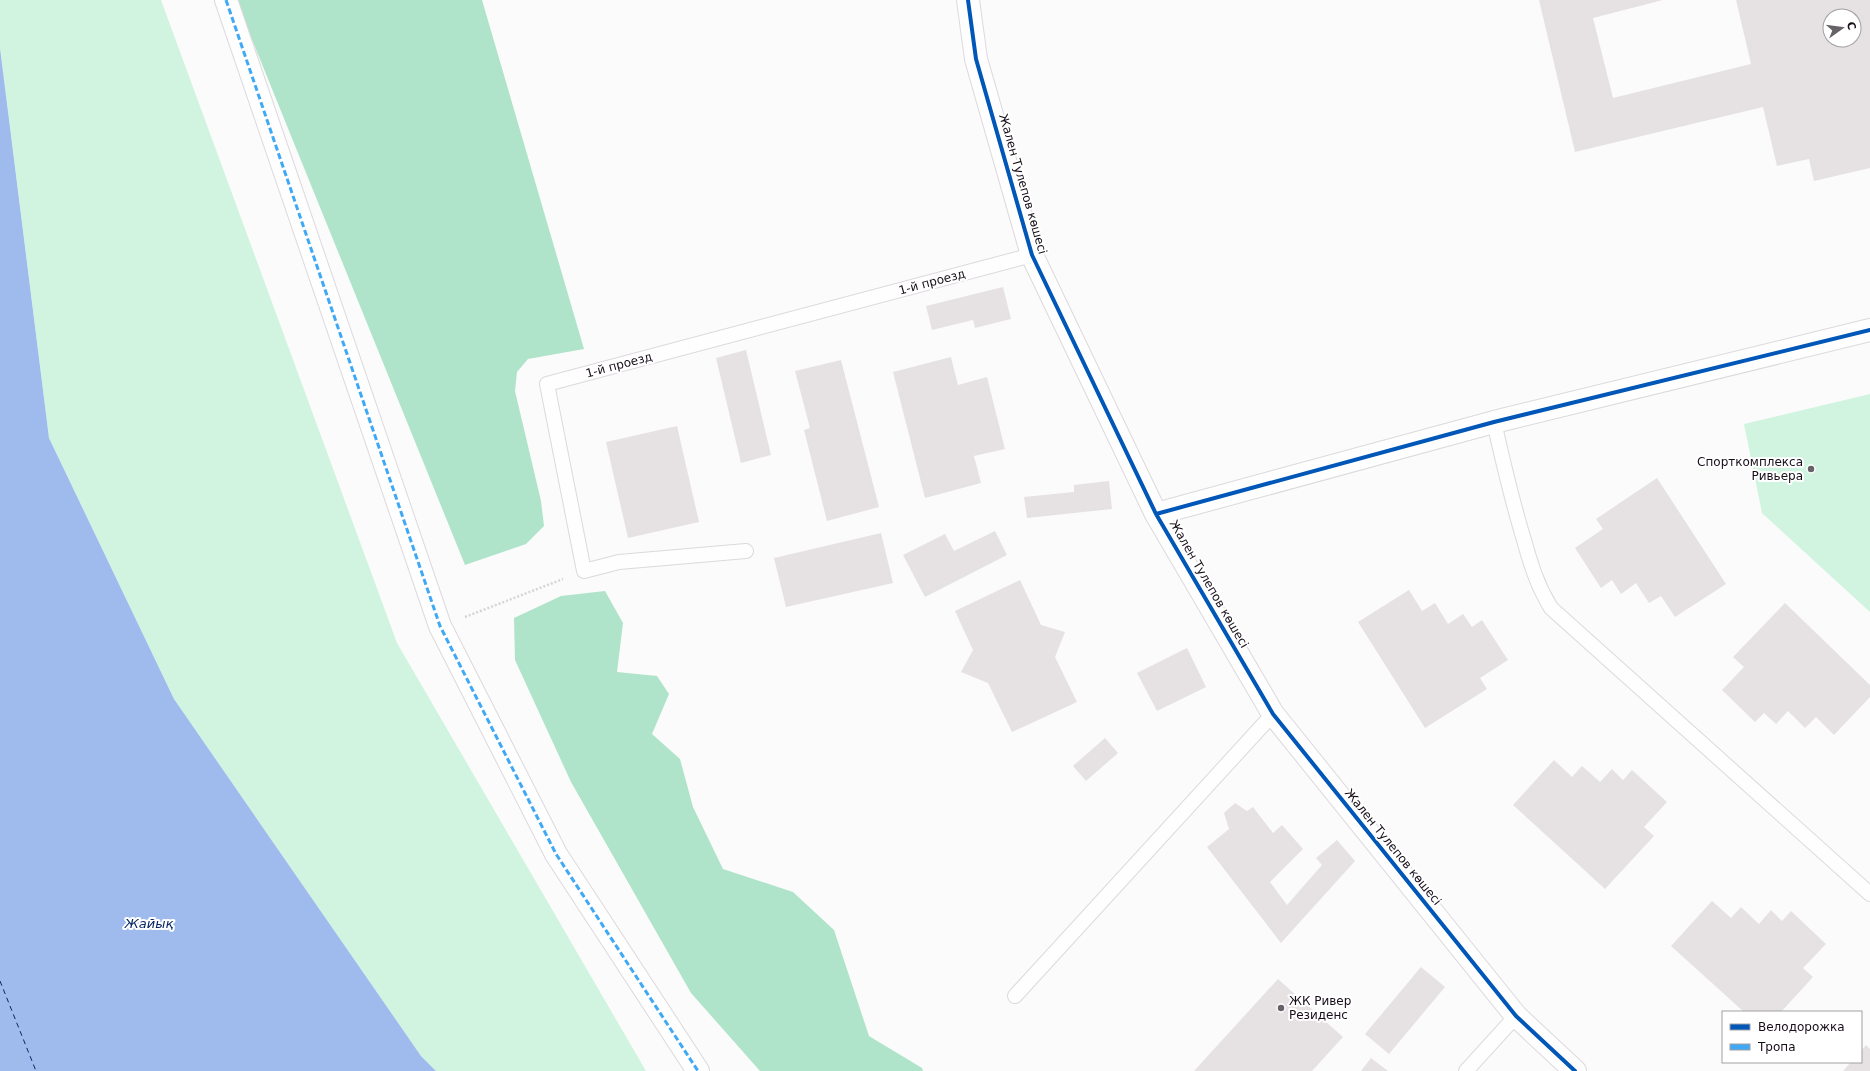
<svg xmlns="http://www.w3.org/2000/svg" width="1870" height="1071" font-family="'DejaVu Sans',sans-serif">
	<rect width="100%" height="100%" fill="#fbfbfb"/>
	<path fill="#d0f4e0" d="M0,0H161L397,643L646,1071H436L421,1056L174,699L49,438L0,48Z
		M1870,394V612L1762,513L1744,424Z"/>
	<path fill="#afe4ca" d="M236,0H482L584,349L528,359L517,372L515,391L541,501L544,526L526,544L465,565Z
		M605,591L623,623L617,672L657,676L669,694L652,734L680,759L693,807L723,869L793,892L834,930L869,1036L922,1068L923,1071H760L691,993L571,782L515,660L514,618L561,596Z"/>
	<path fill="#9fbbee" d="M0,48L49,438L174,699L421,1056L436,1071H0Z"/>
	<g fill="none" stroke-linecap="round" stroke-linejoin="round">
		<path stroke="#052564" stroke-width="1" stroke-dasharray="5 4" stroke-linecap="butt" d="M0,981L36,1071"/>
	</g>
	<path fill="#e6e2e4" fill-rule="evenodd" d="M1539,0H1663L1593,18L1613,98L1751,64L1736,0H1870V168L1814,181L1809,159L1777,166L1763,107L1575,152ZM1830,16H1854V40H1830Z
		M1003,287L1011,319L975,328L973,320L932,330L926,306Z
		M746,350L771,455L741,463L716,358Z
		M951,357L958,385L987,377L1005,449L974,456L981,483L925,498L893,372Z
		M841,360L879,507L827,521L804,430L810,428L795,371Z
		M677,426L699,522L628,538L606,442Z
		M1657,478L1726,584L1675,617L1661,596L1649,603L1636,583L1621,594L1612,580L1601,588L1575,548L1603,529L1596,519Z
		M1109,481L1112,509L1027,518L1024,497L1074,492V485Z
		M995,531L1007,555L925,597L903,555L945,534L954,551Z
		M881,533L893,583L786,607L774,558Z
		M1020,580L1041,625L1065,632L1055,657L1077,702L1012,732L988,683L961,672L973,650L955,611Z
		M1409,590L1422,611L1435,603L1448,624L1463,614L1472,627L1482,620L1508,660L1480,678L1487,689L1425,728L1358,622Z
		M1785,603L1870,685V697L1834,735L1816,717L1805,728L1788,711L1776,724L1764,713L1755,722L1722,690L1744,667L1733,657Z
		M1187,648L1206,687L1157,711L1137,673Z
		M1105,738L1118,753L1086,781L1073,766Z
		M1554,760L1572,777L1582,766L1600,782L1612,769L1623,780L1632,770L1667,802L1644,827L1654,836L1605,889L1513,805Z
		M1235,803L1247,811L1253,807L1273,833L1282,825L1303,849L1270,882L1287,905L1322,865L1316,858L1337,840L1355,861L1281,943L1207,847L1229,829L1224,813Z
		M1712,901L1731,918L1741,907L1759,924L1771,910L1782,921L1791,911L1826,944L1803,968L1813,977L1781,1012H1744L1671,946Z
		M1421,967L1445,987L1389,1054L1365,1034Z
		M1278,979L1343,1037L1312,1071H1194Z
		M1866,1045L1870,1049V1071H1843L1851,1062H1861V1051Z
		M1371,1058L1388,1071H1361Z"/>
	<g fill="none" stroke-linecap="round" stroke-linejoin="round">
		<defs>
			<path id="lane" d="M1494,422C1503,462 1512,501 1524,540C1531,565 1537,585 1551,608L1870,894
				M746,551L619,562L584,571L547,384L1032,255
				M1015,996L1273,714
				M1466,1071L1516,1016"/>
			<path id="street" d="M226,0L440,626L556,854L698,1071
				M968,0L976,59L1032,255L1156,514L1273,714L1516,1016L1575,1071
				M1156,514L1494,422L1870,330"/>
		</defs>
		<use href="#lane" stroke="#ddd8de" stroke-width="16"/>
		<use href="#street" stroke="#ddd8de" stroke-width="24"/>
		<path stroke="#d5d5d5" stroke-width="2.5" stroke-dasharray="2 2" stroke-linecap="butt" d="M465,617L563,579"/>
		<use href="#lane" stroke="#fefefe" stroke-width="14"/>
		<use href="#street" stroke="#fefefe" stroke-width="22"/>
		<path stroke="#3fa9f5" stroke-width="3" stroke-dasharray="6 3" stroke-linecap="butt" d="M226,0L440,626L556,854L698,1071"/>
		<defs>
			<path id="cycleway" d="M968,0L976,59L1032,255L1156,514L1273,714L1516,1016L1575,1071
				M1156,514L1494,422L1870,330"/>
		</defs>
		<use href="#cycleway" stroke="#fff" stroke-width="6"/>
		<use href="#cycleway" stroke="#0057b8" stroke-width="4"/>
	</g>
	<g fill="#676168" stroke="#fff" stroke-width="1.5">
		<circle cx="1811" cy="469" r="4"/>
		<circle cx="1281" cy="1008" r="4"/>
	</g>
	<g text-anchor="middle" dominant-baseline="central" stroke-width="4" stroke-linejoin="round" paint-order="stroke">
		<g font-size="12" fill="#170e19" stroke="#fff">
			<text transform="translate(1023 184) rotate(74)">Жален Тулепов көшесі</text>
			<text transform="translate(932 282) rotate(-15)">1-й проезд</text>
			<text transform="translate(619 365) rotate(-15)">1-й проезд</text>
			<text transform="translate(1209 584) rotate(60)">Жален Тулепов көшесі</text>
			<text transform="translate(1393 847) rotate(51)">Жален Тулепов көшесі</text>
		</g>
		<g font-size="12" fill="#170e19" stroke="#fff" text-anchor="end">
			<text x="1803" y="462">Спорткомплекса<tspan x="1803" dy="14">Ривьера</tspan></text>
			<text x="1289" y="1001" text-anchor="start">ЖК Ривер<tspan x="1289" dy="14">Резиденс</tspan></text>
		</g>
		<g font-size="13" font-style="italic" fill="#052564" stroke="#fff">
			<text x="149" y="923">Жайық</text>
		</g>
	</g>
	<rect x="1722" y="1011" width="140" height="52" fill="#ffffff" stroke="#a29fa3"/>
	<rect x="1730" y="1024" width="20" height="6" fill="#0057b8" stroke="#a29fa3"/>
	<text x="1758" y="1031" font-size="12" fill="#170e19">Велодорожка</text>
	<rect x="1730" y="1044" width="20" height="6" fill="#3fa9f5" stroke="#a29fa3"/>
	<text x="1758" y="1051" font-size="12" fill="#170e19">Тропа</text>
	<g transform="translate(1842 28) rotate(76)"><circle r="19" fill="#ffffff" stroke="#a29fa3"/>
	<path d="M0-3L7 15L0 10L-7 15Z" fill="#676168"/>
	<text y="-6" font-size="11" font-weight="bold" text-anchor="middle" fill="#170e19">С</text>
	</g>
</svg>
